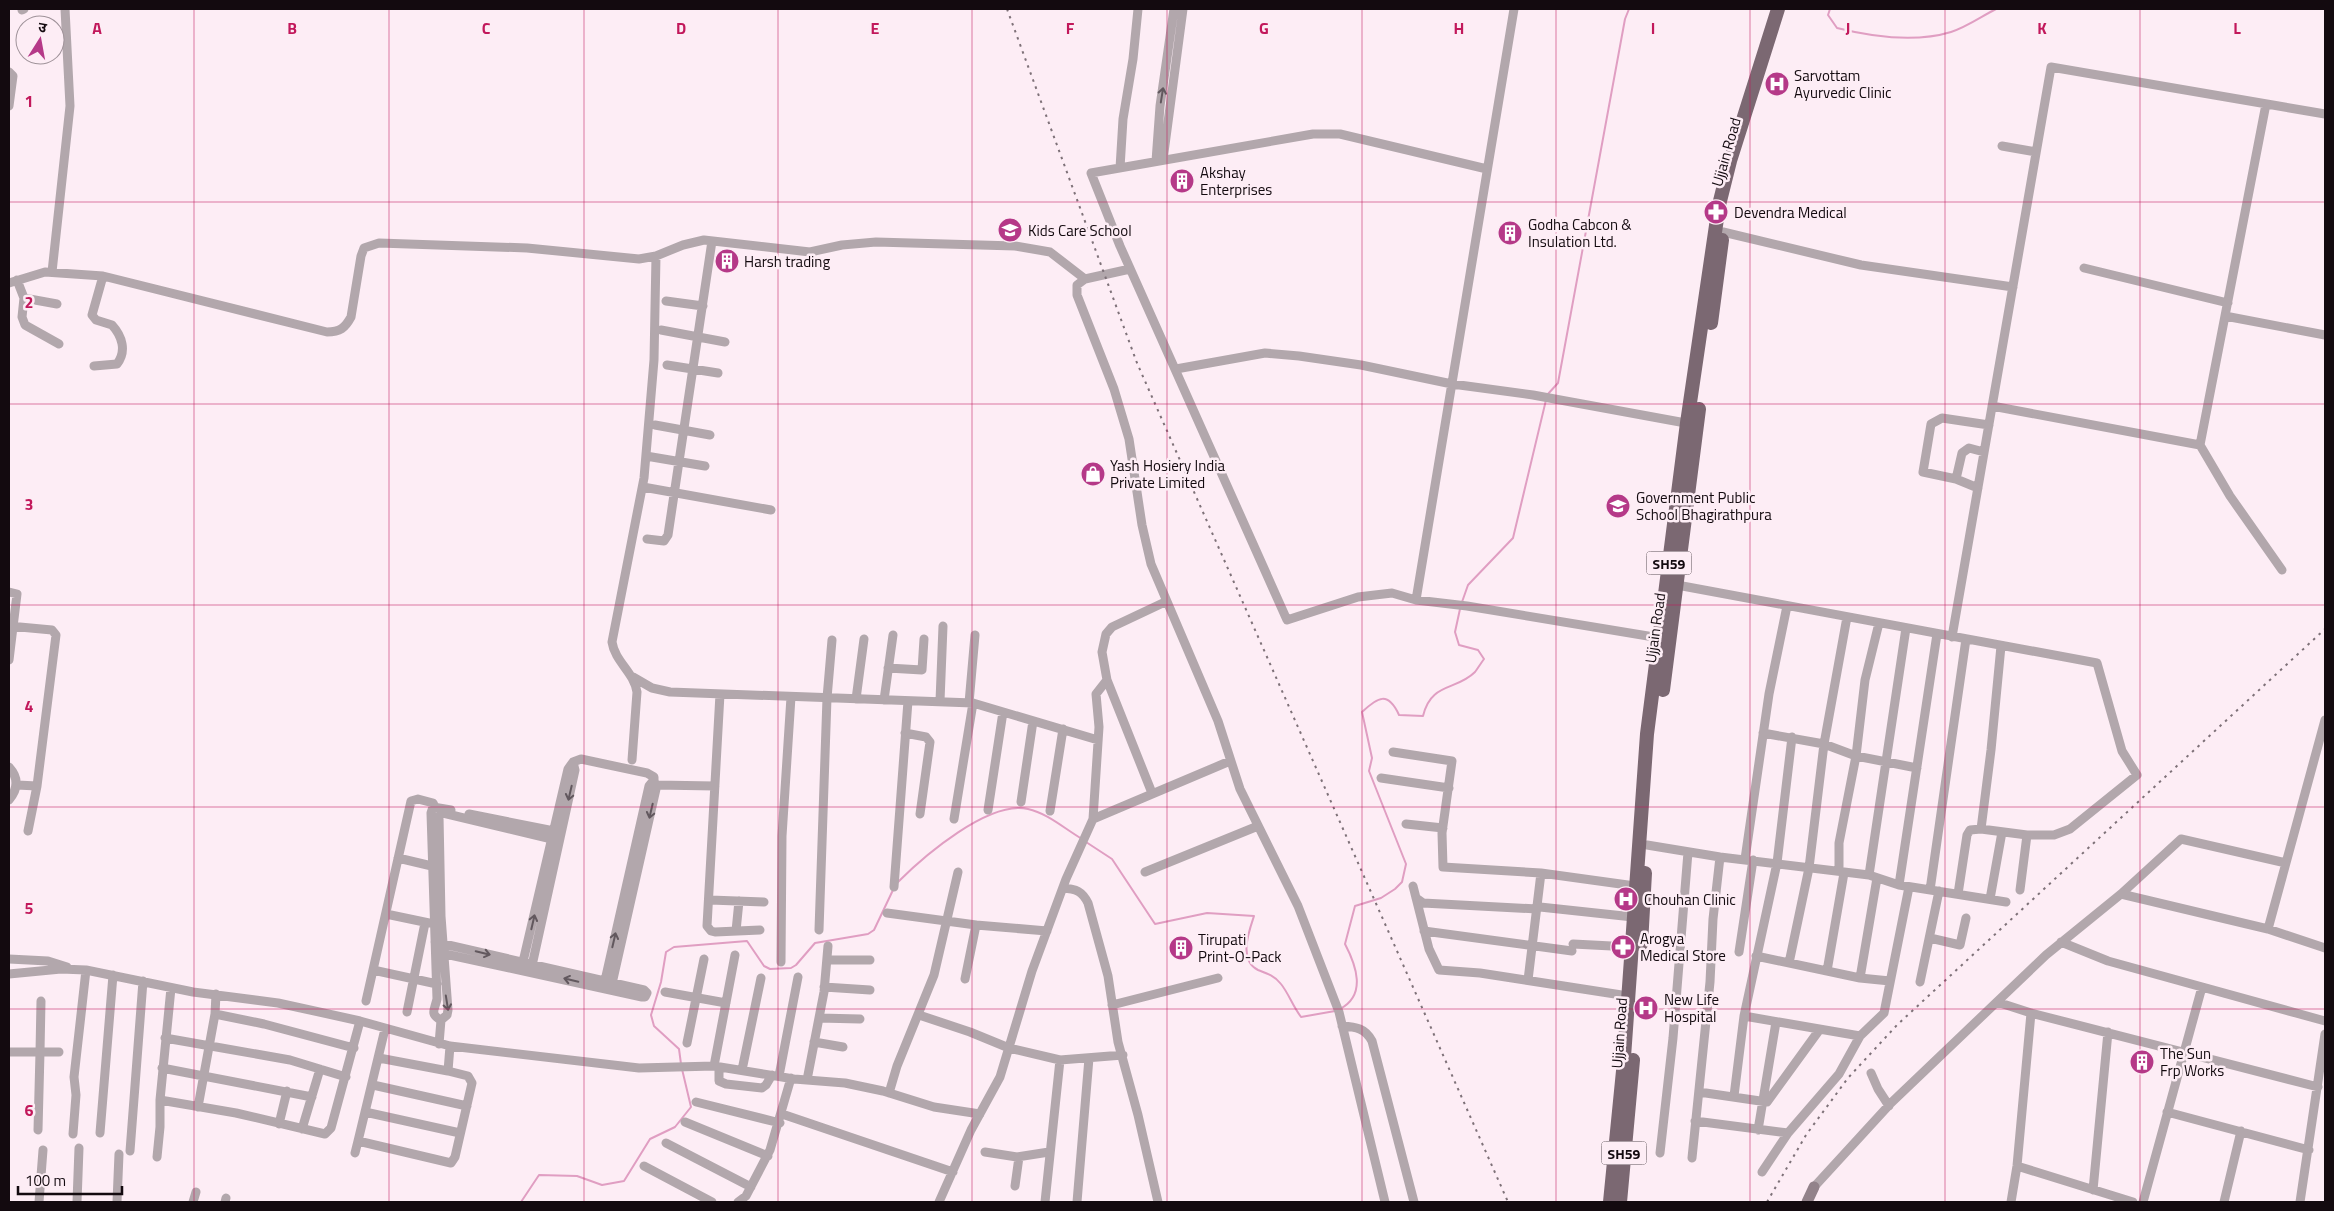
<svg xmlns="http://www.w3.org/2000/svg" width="2334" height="1211" font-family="'Titillium Web','Noto Sans Devanagari',sans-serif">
	<rect width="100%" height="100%" fill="#fdedf5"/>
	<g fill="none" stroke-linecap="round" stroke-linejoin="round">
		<path stroke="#e09ec2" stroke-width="2" d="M1830,9L1828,15L1837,28C1873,37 1915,43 1951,32C1967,27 1982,16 1996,9
			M1547,395L1558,383L1625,19L1629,9
			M1462,602L1468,585L1513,538L1546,400
			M1086,842L1112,859L1155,924L1207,913L1254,916C1249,931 1238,960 1258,970C1266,973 1275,976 1281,984C1289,994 1292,1005 1301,1017L1335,1011
			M898,882C924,856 989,800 1028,809C1047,813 1065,829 1082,839
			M1340,1009C1367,995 1356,965 1345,944L1355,906L1381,898L1395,889L1402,882L1406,864L1369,771L1372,758L1362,712C1378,697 1388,691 1399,715L1423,716C1431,682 1456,691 1475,672C1478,668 1481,663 1484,659L1478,650L1459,645L1455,632L1460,609
			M681,1064L679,1049L654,1026L651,1015L661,982L666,952L674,947L747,941L764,966L770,969L791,968L796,965L815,943L868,934L874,930L893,890
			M521,1202L539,1175L577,1176L602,1185L624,1181L650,1139L675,1127L691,1107L682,1069"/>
		<path stroke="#b2a7ac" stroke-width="9" d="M22,10L24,9
			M9,72L13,76L9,106
			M2266,104L2200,445L2230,496L2282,570
			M2002,146L2036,152
			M1163,160L1183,9
			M1156,161L1160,106L1174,9
			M1120,168L1123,119L1133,59L1138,9
			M1487,169L1340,134H1313L1091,173L1120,246L1287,620L1358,597L1392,593L1416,600L1467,606L1660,638
			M1714,232H1723L1861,265L2013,287
			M2084,268L2228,303
			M1130,269L1085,279L1077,285V295L1114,389L1129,439L1142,525L1151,564L1218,721L1240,789L1298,906L1339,1012L1385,1202
			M52,272L70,106L65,9
			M17,280L24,298L22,317L25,325L59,344
			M9,283L45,272L103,276L327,332C340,332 345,328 351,317L361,256L364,248L379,243L527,248L639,259L656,256L683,245L704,240L810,252L842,245L876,242L1015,246L1050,252L1085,279
			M24,298L57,304
			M666,301L703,306
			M2225,316L2325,335
			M661,330L725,342
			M667,365L718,373
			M94,366L117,364C127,351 122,336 112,325L96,320L92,315L103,276
			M1176,369L1265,353L1299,356L1361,365L1452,384L1533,395L1691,424
			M1992,406L2200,445
			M655,425L710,435
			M646,456L705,466
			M1956,479L1962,453L1969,448L1984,452
			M643,487L771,510
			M1978,488L1956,479L1923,472L1931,424L1942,418L1989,425
			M647,539L664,541L668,535L712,241
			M1677,585L2097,663L2122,751L2137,775L2070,829L2054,835H2027L1981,829L1970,830L1967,835L1958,894
			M9,592L17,594L9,660
			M1416,600L1514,9
			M9,626L52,630L56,635L37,786L17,785
			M1952,637L2051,67L2325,114
			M888,668L922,670L924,639
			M633,677L652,688L670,692L973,703L1098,740
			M1107,680L1152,793
			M720,694L707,926L711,931L715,932L760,930
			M856,699L864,639
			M884,700L893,635
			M940,701L943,626
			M969,703L975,635
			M905,733L926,737L930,742L920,814
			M1763,733L1824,744L1856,756L1917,768
			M1393,752L1452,761L1442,833L1443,867L1541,873L1635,886
			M632,760L637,692C634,672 615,662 612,642L644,478L654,360L656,256
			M573,762L581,759L647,773L654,777V780
			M9,767C19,778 18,789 9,800
			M1381,778L1449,788
			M656,785L715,786
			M1021,802L1033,721
			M988,810L1003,712
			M1050,811L1063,729
			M469,814L559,832
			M954,819L973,703
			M1093,819L1099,727L1096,694L1107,680L1102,652L1106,634L1112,627L1165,602
			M1406,824L1443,828
			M1981,829L1991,750L2001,646
			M28,831L37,786
			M1647,845L1720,857L1869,875L1899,885L2006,902
			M398,858L436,867
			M1745,859L1769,694L1787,606
			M1839,871V843L1856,756L1865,680L1879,623
			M1145,872L1258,826
			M1869,875L1906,628
			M1899,885L1937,634
			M1413,886L1429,949L1439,970L1480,973L1628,996
			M894,887L908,701
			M1063,888C1076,889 1082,891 1088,903L1108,976L1118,1042L1138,1115L1158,1202
			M1930,890L1966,639
			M2020,890L2027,835
			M2121,894L2268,929L2325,948
			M1416,898L1423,903L1537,909L1540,907L1633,917
			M1990,899L2002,832
			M710,900L764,902
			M887,913L976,925L1047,931
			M386,914L429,923
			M2268,929L2325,720
			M819,930L827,698L832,640
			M736,931L739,901
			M1424,931L1572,951
			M1930,938L1960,945L1966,918
			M435,942L644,990L647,993L645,997H642L436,952
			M2061,942L2108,961L2325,1021
			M1573,944L1631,947
			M1739,952L1753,860
			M1756,956L1860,978L1890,981
			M9,959L48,961L67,967
			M827,960H870
			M781,962L782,836L791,697
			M1789,963L1809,868L1824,744L1847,617
			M522,966L568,769L573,762L575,770L531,970
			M373,970L437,984
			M1827,971L1844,873
			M9,974L61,969L86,970L193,992L278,1003L360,1021L450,1046L639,1068L714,1066L794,1079L845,1083L883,1091L934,1107L980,1114
			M1860,978L1877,878
			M965,979L976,925
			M1528,980L1541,873
			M1920,982L1939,891
			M604,985L649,786L654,780L656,789L611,988
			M824,987L870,990
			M171,988L160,1100L236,1113L325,1134L331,1128L360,1021
			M665,992L726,1003
			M366,1001L411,801L418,799L433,803L435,807
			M1997,1002L2031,1013L2318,1087
			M1112,1005L1218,978
			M407,1012L425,923
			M215,1014L264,1024L354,1048
			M919,1015L970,1032L1009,1048L1060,1060L1123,1055
			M1744,1016L1860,1036
			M819,1018L860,1019
			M441,1020C429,1014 435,1009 437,999L431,813L433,807L451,810
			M1342,1026C1356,1027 1365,1028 1372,1041L1414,1202
			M385,1029L358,1141L451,1163L455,1157L472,1083L468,1076L448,1071L450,1046
			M165,1038L290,1060L346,1077
			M814,1042L843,1047
			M687,1043L704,959
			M439,1044L441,1020L447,1015L448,1010L441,916L439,816L443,813L556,840
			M9,1052H40L41,1001
			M379,1058L448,1071
			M714,1066L735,955
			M719,1067V1081L726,1084L762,1088L766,1085L772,1075
			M162,1068L312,1097
			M742,1070L761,978
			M1871,1073L1878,1089L1889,1106
			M779,1076L798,977
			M807,1080L824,992L828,946
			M373,1085L467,1106
			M1699,1092L1767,1102L1820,1029
			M889,1093L897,1066L934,975L958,872
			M1734,1096L1744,1016L1777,863L1792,737
			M696,1102L780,1123
			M198,1107L215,1014L216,994
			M365,1112L460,1133
			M2167,1112L2309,1150
			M782,1114L953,1172
			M1695,1121L1788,1133
			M685,1122L768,1156
			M279,1124L287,1091
			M302,1129L320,1069
			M38,1130L40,1052H59
			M1758,1130L1776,1022
			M100,1133L113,975
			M73,1134L76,1095L74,1077L86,970
			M666,1143L751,1187
			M130,1151L143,981
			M985,1152L1017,1157L1049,1152
			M355,1153L358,1141
			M1660,1153L1673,1038L1688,852
			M157,1157L160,1127V1100
			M1692,1158L1710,982L1713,919L1720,857
			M644,1166L712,1202
			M2017,1166L2133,1202
			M1762,1172L1788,1133L1839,1074L1860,1036L1884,1013L1909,887
			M1015,1186L1019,1157
			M1814,1187L1891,1103L2046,955L2121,894L2181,839L2286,863
			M2093,1190L2108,1032
			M39,1202L43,1150
			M77,1202L79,1148
			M117,1202L119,1154
			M193,1202L196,1192
			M225,1202L226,1198
			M738,1202L746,1196L770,1150L791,1078
			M939,1202L971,1130L1000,1077L1032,971L1066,879L1093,819L1230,761
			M1045,1202L1060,1060
			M1077,1202L1089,1058
			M2011,1202L2017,1166L2031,1013
			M2143,1202L2202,987
			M2224,1202L2241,1131
			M2300,1202L2325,1034"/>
		<path stroke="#92828a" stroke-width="11" d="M1807,1202L1814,1187"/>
		<path stroke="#7b6872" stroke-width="14" d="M1711,323L1722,240
			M1663,690L1699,409
			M1641,944L1645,873
			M1610,1202L1623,1071L1647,734L1687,423L1719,205L1730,161L1778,9
			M1620,1202L1633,1060"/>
		<path stroke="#7e7178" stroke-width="2" stroke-dasharray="2.5 5" stroke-linecap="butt" d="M1007,9L1137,363L1508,1202
			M1767,1202L1806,1135L1848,1078L1897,1025L2325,629"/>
	</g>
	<defs><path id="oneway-shaft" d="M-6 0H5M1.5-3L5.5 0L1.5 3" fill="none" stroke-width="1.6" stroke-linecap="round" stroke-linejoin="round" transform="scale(1.25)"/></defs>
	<g stroke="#62585e">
		<use href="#oneway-shaft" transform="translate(1162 95) rotate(-81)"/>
		<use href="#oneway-shaft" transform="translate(570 793) rotate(103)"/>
		<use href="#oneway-shaft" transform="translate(651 811) rotate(103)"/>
		<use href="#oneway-shaft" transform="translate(533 922) rotate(-77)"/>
		<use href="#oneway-shaft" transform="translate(614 940) rotate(-77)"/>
		<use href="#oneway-shaft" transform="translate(483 953) rotate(13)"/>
		<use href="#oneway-shaft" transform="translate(571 980) rotate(-167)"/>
		<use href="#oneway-shaft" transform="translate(447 1003) rotate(81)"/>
	</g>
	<path fill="none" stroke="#c2185b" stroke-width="1" stroke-opacity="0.55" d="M194,9V1202M389,9V1202M584,9V1202M778,9V1202M972,9V1202M1167,9V1202M1362,9V1202M1556,9V1202M1750,9V1202M1945,9V1202M2140,9V1202M9,202H2325M9,404H2325M9,605H2325M9,807H2325M9,1009H2325"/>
	<defs>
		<symbol id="hospital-disc" viewBox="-11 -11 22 22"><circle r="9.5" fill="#b53988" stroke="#fdedf5"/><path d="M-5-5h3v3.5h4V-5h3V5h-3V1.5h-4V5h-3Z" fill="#fff"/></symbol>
		<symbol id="building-disc" viewBox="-11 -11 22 22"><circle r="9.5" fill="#b53988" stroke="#fdedf5"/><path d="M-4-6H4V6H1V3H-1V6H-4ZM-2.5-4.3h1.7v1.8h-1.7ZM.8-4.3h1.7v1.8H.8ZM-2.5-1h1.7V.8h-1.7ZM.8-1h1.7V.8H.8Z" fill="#fff"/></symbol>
		<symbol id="pharmacy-disc" viewBox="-11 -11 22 22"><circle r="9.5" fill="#b53988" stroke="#fdedf5"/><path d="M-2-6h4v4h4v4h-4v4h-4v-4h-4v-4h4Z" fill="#fff"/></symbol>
		<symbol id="school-disc" viewBox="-11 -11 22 22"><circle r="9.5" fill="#b53988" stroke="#fdedf5"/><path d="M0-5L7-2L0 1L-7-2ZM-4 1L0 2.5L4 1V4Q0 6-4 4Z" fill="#fff"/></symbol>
		<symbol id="shop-disc" viewBox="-11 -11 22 22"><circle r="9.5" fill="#b53988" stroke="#fdedf5"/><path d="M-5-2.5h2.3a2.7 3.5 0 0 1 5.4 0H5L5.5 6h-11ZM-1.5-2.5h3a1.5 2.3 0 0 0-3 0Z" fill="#fff"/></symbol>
	</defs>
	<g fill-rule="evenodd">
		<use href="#hospital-disc" x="1763" y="70" width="28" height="28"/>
		<use href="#building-disc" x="1168" y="167" width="28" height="28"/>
		<use href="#pharmacy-disc" x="1702" y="198" width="28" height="28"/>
		<use href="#school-disc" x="996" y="216" width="28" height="28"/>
		<use href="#building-disc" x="1496" y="219" width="28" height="28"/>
		<use href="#building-disc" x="713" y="247" width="28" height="28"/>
		<use href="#shop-disc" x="1079" y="460" width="28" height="28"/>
		<use href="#school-disc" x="1604" y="492" width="28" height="28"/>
		<use href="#hospital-disc" x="1612" y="885" width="28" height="28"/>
		<use href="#pharmacy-disc" x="1609" y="933" width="28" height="28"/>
		<use href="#building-disc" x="1167" y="934" width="28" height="28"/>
		<use href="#hospital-disc" x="1632" y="994" width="28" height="28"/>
		<use href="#building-disc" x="2128" y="1048" width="28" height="28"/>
	</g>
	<g text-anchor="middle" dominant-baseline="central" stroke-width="5" stroke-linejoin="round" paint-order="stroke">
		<g fill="#fdedf5" stroke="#594e54" stroke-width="1">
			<rect x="1646.5" y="551.5" width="45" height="23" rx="4"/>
			<rect x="1601.5" y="1141.5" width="45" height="23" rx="4"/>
		</g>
		<g font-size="14" font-weight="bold" fill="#130a0f">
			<text x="1669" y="563">SH59</text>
			<text x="1624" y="1153">SH59</text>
		</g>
		<g font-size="15" fill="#130a0f" stroke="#fdedf5" text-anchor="start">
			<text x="1794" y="75">Sarvottam<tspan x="1794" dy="17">Ayurvedic Clinic</tspan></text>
			<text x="1200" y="172">Akshay<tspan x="1200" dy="17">Enterprises</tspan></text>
			<text x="1734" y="212">Devendra Medical</text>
			<text x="1528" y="224">Godha Cabcon &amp;<tspan x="1528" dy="17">Insulation Ltd.</tspan></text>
			<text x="1028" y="230">Kids Care School</text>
			<text x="744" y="261">Harsh trading</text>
			<text x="1110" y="465">Yash Hosiery India<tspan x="1110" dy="17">Private Limited</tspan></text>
			<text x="1636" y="497">Government Public<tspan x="1636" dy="17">School Bhagirathpura</tspan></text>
			<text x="1644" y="899">Chouhan Clinic</text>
			<text x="1640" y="938">Arogya<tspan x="1640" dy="17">Medical Store</tspan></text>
			<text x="1198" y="939">Tirupati<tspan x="1198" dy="17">Print-O-Pack</tspan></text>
			<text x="1664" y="999">New Life<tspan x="1664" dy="17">Hospital</tspan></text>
			<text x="2160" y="1053">The Sun<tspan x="2160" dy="17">Frp Works</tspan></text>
		</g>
		<g font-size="15" fill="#130a0f" stroke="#fdedf5">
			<text transform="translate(1726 152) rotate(-74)">Ujjain Road</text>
			<text transform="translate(1655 628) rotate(-82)">Ujjain Road</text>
			<text transform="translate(1619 1033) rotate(-86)">Ujjain Road</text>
		</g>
	</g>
	<g font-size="16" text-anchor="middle" font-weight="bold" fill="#c2185b" stroke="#fdedf5" stroke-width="5" stroke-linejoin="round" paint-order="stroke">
		<text x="97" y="34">A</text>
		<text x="292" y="34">B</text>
		<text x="486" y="34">C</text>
		<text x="681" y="34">D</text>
		<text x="875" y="34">E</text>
		<text x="1070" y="34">F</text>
		<text x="1264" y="34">G</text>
		<text x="1459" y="34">H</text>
		<text x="1653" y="34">I</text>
		<text x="1848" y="34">J</text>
		<text x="2042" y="34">K</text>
		<text x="2237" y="34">L</text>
		<text x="29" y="107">1</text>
		<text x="29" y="308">2</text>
		<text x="29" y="510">3</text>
		<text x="29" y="712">4</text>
		<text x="29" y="914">5</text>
		<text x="29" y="1116">6</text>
	</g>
	<rect width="2334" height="1211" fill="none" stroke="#130a0f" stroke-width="20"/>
	<g transform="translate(40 40) rotate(11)"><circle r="24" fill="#fdedf5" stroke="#9f9299"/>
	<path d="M0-4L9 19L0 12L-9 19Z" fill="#b53988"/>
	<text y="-8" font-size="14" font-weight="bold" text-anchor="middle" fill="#130a0f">उ</text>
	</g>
	<path d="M18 1186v8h104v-8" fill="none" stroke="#130a0f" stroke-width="2.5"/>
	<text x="25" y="1186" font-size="15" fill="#130a0f" stroke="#fdedf5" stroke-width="4" paint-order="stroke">100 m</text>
</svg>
